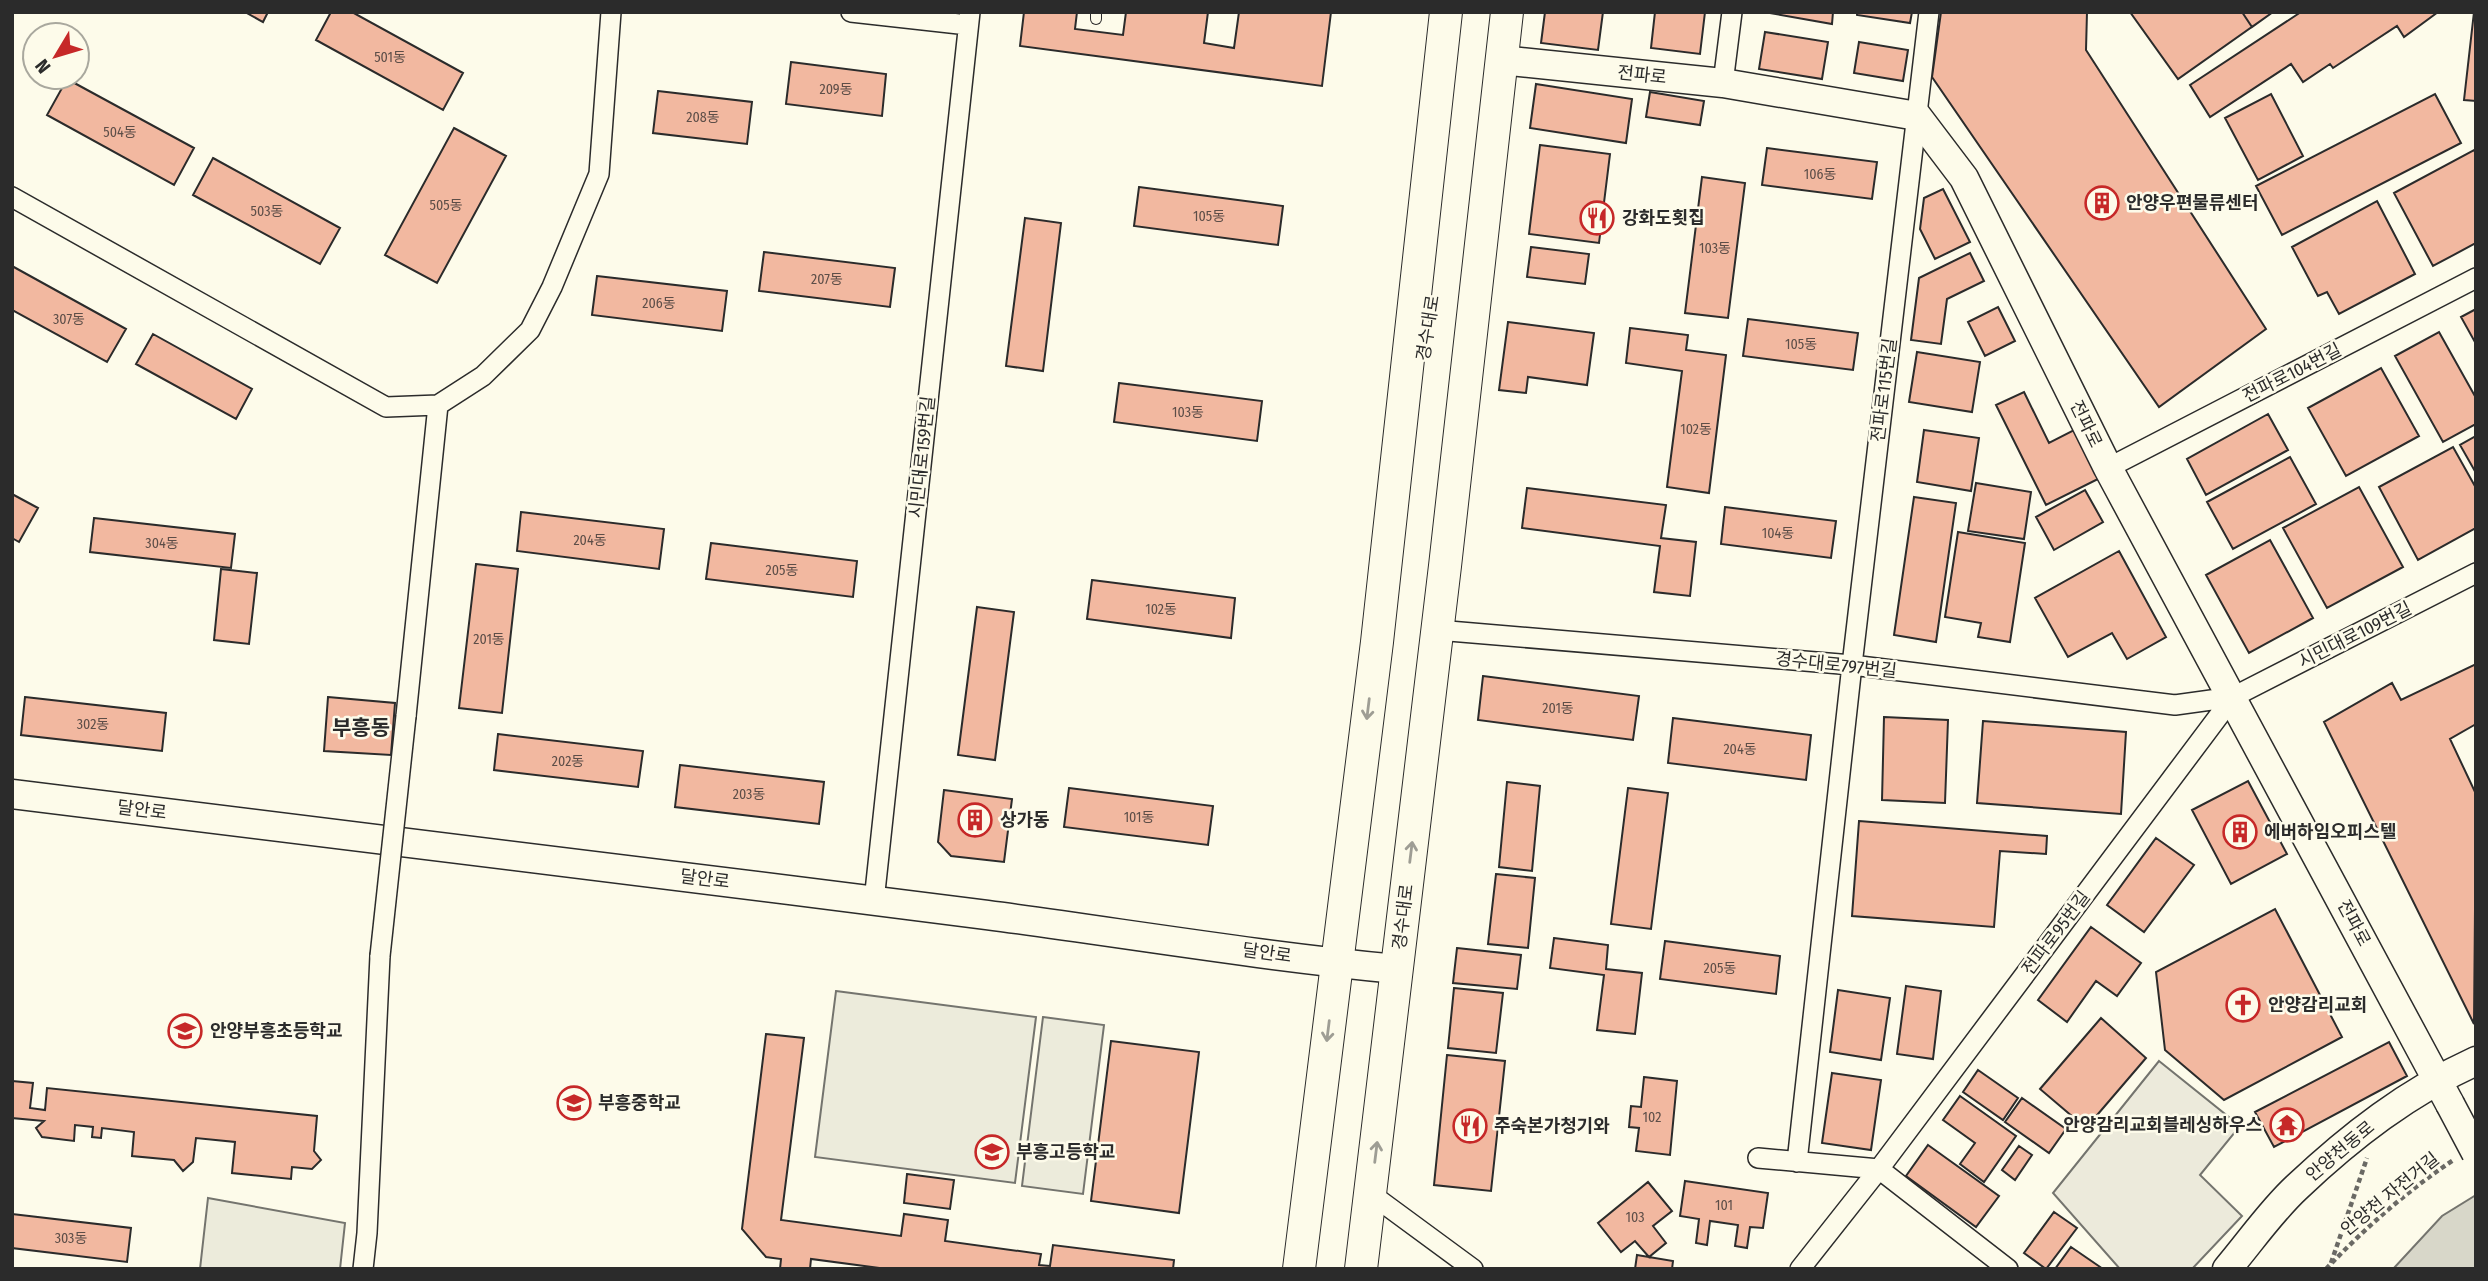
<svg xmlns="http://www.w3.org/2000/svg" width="2488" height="1281" font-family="'Fira Sans Condensed','Noto Sans KR',sans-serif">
	<rect width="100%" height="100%" fill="#fdfbea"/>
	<path fill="#ecebdb" stroke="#74746e" stroke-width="2" d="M836,991L1036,1017L1015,1183L815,1157Z
		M1043,1017L1104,1025L1083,1194L1022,1186Z
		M208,1198L345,1223L340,1269H200Z"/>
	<path fill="#eceadb" stroke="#74746e" stroke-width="2" d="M2159,1061L2240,1126L2200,1175L2242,1216L2192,1269H2120L2053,1193Z"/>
	<path fill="#d8d7c9" stroke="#74746e" stroke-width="2" d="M2476,1195V1269H2393L2442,1216Z"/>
	<path fill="#f2b8a0" stroke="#2b2b2b" stroke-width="2" d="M245,12H268L263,22Z
		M331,12H352L463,73L443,110L316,40Z
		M1024,12H1077L1075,29L1123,35L1126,12H1208L1204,43L1234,48L1239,12H1331L1322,86L1020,46Z
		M1545,12H1603L1598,50L1541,43Z
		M1655,12H1705L1700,54L1651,48Z
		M1764,12H1833L1832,24Z
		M1857,12H1912L1910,23L1857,15Z
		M1941,12H2087L2086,50L2266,329L2159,407L1932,77Z
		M2130,12H2273L2178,79Z
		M2242,12H2273L2252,27Z
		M2301,12H2438L2404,37L2397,26L2333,68L2330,64L2303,82L2291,64L2210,117L2190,85Z
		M2474,12H2476V101L2464,100Z
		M1765,32L1828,42L1822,79L1759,69Z
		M1859,42L1908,50L1903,81L1854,73Z
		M791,62L886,74L882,116L786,104Z
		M67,79L194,148L174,185L47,115Z
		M1536,84L1632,99L1626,143L1530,128Z
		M658,91L752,102L747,144L653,133Z
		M1650,92L1704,101L1700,125L1646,117Z
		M2271,94L2303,156L2258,180L2225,118Z
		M2435,94L2461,143L2282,235L2256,186Z
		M454,128L506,156L437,283L385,255Z
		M1540,145L1610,154L1599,243L1529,234Z
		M1767,148L1877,162L1872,199L1762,185Z
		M2474,150L2476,154V243L2433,266L2394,193Z
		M213,158L340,228L320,264L193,195Z
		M1702,177L1745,183L1728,318L1685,313Z
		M1139,187L1283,206L1278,245L1134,226Z
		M1943,189L1970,242L1935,259L1920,229L1924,198Z
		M2377,201L2415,274L2339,314L2327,292L2318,296L2292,247Z
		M1025,218L1061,223L1043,371L1006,366Z
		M1531,247L1589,254L1585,284L1527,277Z
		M764,252L895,268L890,307L759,291Z
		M1970,253L1984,281L1947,299L1941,344L1911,340L1919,278Z
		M12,266L126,329L107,362L12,310Z
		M597,276L727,291L722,331L592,315Z
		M1998,307L2015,341L1985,356L1968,322Z
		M2476,309V344L2461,317Z
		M1748,319L1858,333L1853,370L1743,356Z
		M1508,322L1594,333L1587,385L1528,377L1526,393L1499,390Z
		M1630,328L1688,335L1686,350L1726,355L1709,493L1667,487L1682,371L1626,363Z
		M2439,332L2476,398V424L2443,442L2395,356Z
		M153,334L252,389L236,419L136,364Z
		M1917,352L1980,362L1972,412L1909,402Z
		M2381,368L2419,436L2346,476L2308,408Z
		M1119,383L1262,401L1257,441L1114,422Z
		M2024,392L2049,443L2076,429L2100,478L2046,505L1996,405Z
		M2268,414L2288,450L2206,495L2187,459Z
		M1924,430L1979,438L1971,491L1917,482Z
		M2476,436V473L2460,445Z
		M2453,447L2476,488V528L2418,560L2379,487Z
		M2290,457L2316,504L2233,549L2207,502Z
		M1976,483L2031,492L2024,539L1968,531Z
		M2359,487L2403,567L2327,608L2283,528Z
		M1527,488L1666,505L1661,538L1696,542L1690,596L1654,592L1660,546L1522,528Z
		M2085,490L2103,522L2054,550L2036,517Z
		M12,494L38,508L19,542L12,538Z
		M1914,497L1956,503L1936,642L1894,635Z
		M1725,507L1836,521L1831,558L1721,544Z
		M521,512L664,529L659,569L517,551Z
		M94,518L235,534L231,568L90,552Z
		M1958,532L2025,543L2010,642L1978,637L1981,623L1945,617Z
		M2270,540L2313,618L2249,653L2206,575Z
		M711,543L857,561L853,597L706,579Z
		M2119,551L2166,637L2127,659L2112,633L2068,657L2035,598Z
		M476,564L518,569L502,713L459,708Z
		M221,569L257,573L249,644L214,640Z
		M1092,580L1235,598L1231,638L1087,619Z
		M977,607L1014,612L995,760L958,755Z
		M2476,664V724L2450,739L2476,794L2474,1024L2324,722L2392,683L2401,700Z
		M1483,676L1639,696L1633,740L1478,720Z
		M25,697L166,713L162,751L21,735Z
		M328,697L395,703L391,755L324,751Z
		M1884,717L1948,720L1945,803L1882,800Z
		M1673,718L1811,735L1806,780L1668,763Z
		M1983,721L2126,732L2121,814L1977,803Z
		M498,734L643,751L638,787L494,770Z
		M680,765L824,782L819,824L675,807Z
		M2248,781L2287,854L2231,884L2192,810Z
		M1507,782L1540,786L1532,871L1499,867Z
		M1069,788L1213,806L1208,845L1064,827Z
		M1628,788L1668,793L1651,929L1611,924Z
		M944,790L1012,799L1004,862L951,856L938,842Z
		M1859,821L2047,836L2046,854L2000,851L1994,927L1852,916Z
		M2156,838L2194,865L2144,932L2107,905Z
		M1496,874L1535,878L1528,948L1488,944Z
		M2275,909L2342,1037L2224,1100L2165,1050L2156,972Z
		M2091,927L2141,963L2117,996L2096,981L2067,1022L2038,1000Z
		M1554,938L1608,945L1606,969L1642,973L1635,1034L1597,1030L1604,975L1550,968Z
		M1665,941L1780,956L1776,994L1660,979Z
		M1457,948L1521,955L1517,989L1453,983Z
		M1906,986L1941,991L1933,1059L1897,1054Z
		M1454,988L1503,993L1496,1053L1448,1048Z
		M1838,990L1890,998L1881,1060L1830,1052Z
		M2101,1018L2146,1058L2086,1128L2040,1089Z
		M766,1034L804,1038L781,1220L901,1236L904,1214L948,1220L945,1241L1041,1254L1039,1265L1050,1266L1053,1245L1174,1260L1173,1269H887L811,1259L810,1269H780L781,1259L766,1257L742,1229Z
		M1111,1041L1199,1052L1179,1213L1091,1201Z
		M2389,1042L2407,1076L2274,1147L2255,1112Z
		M1447,1055L1505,1061L1491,1191L1434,1185Z
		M1978,1070L2018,1098L2003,1120L1963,1092Z
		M1832,1073L1881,1080L1871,1150L1822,1143Z
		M1644,1077L1677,1081L1670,1155L1636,1151L1639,1128L1629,1127L1631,1106L1641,1107Z
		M12,1081L33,1083L30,1108L45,1110L47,1088L317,1116L314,1151L321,1160L312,1169L292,1167L291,1179L232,1173L235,1142L196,1138L193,1162L183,1171L174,1160L132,1156L134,1132L102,1128L101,1138L92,1137L93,1127L75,1125L74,1141L42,1137L36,1128L44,1121L12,1118Z
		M1960,1096L2016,1136L1984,1182L1960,1164L1975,1143L1943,1120Z
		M2022,1098L2066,1129L2049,1153L2005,1122Z
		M1928,1145L1999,1196L1976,1227L1906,1176Z
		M2019,1146L2032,1155L2015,1180L2002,1170Z
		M907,1174L954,1180L950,1209L904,1203Z
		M1685,1181L1768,1193L1763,1228L1750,1227L1747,1248L1735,1246L1738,1225L1710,1221L1707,1245L1696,1243L1699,1219L1680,1216Z
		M1648,1182L1672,1211L1653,1226L1666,1243L1649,1257L1635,1241L1621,1252L1598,1223Z
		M2054,1212L2077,1228L2046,1269L2024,1253Z
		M12,1214L131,1228L127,1262L12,1248Z
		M2071,1247L2103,1269H2055Z
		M1637,1255L1673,1261L1672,1269H1635Z"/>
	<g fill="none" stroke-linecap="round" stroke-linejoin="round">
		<defs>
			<path id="lane" d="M1096,19V12"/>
			<path id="street" d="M851,12L968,25
				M1723,83L1732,12
				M12,197L386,407L438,405
				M2108,468L2476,278
				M1437,630L1852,665L2175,705L2233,697L2476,573
				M406,716L438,405L483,376L530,330L552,287L599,174L611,12
				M874,901L970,12
				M1758,1158L1879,1169L2008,1269
				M1797,1162L1852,665L1929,12
				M1371,1194L1473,1269
				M363,1269L367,1233L380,956
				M1800,1269L1879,1169L2233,697"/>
			<path id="secondary" d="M1501,60L1723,83L1917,116L1964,178L2108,468L2450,1104
				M12,794C337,832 662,874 987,915C1123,933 1260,956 1397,969
				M2227,1269C2250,1242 2271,1211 2297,1187C2351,1136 2408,1092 2476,1061"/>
			<path id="primary" d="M1299,1269L1377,642L1446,12
				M1361,1269L1445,566L1507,12"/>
		</defs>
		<use href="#lane" stroke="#2b2b2b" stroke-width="12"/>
		<use href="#street" stroke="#2b2b2b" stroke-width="22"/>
		<use href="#secondary" stroke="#2b2b2b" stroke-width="31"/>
		<use href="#primary" stroke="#2b2b2b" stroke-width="34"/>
		<path stroke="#6a6964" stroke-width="4.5" stroke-dasharray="5 3.5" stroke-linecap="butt" d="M2331,1263L2367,1158
			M2326,1269C2365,1228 2408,1190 2455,1159"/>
		<use href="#lane" stroke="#fdfbea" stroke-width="10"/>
		<use href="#street" stroke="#fdfbea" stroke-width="19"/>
		<use href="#secondary" stroke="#fdfbea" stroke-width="28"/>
		<use href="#primary" stroke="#fdfbea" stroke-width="32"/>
		<defs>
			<path id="street-bridge" d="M380,956L406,716"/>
			<path id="secondary-bridge" d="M2450,1104L2476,1153"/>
		</defs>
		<use href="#street-bridge" stroke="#2b2b2b" stroke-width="22" stroke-linecap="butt"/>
		<use href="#secondary-bridge" stroke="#2b2b2b" stroke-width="31" stroke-linecap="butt"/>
		<use href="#street-bridge" stroke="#fdfbea" stroke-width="19"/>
		<use href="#secondary-bridge" stroke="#fdfbea" stroke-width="28"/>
	</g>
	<defs><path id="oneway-shaft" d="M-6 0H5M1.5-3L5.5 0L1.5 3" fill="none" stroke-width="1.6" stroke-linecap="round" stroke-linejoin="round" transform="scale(1.75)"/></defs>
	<g stroke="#9e9d94">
		<use href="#oneway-shaft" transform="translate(1368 709) rotate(97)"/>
		<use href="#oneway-shaft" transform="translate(1411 852) rotate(-83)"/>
		<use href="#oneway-shaft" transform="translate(1328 1031) rotate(97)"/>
		<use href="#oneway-shaft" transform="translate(1376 1152) rotate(-83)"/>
	</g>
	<defs>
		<symbol id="building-ring" viewBox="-11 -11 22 22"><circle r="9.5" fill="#fdfbea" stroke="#c62828" stroke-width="1.5"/><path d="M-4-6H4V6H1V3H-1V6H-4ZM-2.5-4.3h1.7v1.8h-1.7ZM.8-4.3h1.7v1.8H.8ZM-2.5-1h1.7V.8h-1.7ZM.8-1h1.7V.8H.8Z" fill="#c62828"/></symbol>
		<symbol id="restaurant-ring" viewBox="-11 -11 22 22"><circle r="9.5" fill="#fdfbea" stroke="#c62828" stroke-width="1.5"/><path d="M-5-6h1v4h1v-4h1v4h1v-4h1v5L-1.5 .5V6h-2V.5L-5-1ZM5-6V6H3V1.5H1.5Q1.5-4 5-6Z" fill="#c62828"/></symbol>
		<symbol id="church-ring" viewBox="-11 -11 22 22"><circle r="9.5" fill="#fdfbea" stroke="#c62828" stroke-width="1.5"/><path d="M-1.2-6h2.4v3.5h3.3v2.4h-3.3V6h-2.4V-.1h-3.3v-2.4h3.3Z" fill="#c62828"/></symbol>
		<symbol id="school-ring" viewBox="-11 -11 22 22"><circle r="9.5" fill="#fdfbea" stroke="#c62828" stroke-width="1.5"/><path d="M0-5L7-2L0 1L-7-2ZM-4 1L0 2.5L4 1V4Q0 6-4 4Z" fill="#c62828"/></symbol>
		<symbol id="temple-ring" viewBox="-11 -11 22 22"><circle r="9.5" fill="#fdfbea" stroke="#c62828" stroke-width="1.5"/><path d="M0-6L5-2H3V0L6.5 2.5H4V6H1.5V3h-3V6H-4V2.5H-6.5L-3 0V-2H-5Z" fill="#c62828"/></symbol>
	</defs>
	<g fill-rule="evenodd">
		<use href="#building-ring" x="2083" y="184" width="38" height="38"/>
		<use href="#restaurant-ring" x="1578" y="199" width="38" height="38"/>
		<use href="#building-ring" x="956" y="801" width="38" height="38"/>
		<use href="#building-ring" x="2221" y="813" width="38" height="38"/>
		<use href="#church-ring" x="2224" y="986" width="38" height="38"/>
		<use href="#school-ring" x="166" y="1012" width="38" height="38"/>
		<use href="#school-ring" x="555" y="1084" width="38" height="38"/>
		<use href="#temple-ring" x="2268" y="1106" width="38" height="38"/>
		<use href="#restaurant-ring" x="1451" y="1107" width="38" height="38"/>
		<use href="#school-ring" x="973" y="1133" width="38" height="38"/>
	</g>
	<g text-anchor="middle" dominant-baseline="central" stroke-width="5" stroke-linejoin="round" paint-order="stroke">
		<g font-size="14" fill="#5d4e48">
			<text x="390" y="57">501동</text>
			<text x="836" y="89">209동</text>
			<text x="703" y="117">208동</text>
			<text x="120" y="132">504동</text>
			<text x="1820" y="174">106동</text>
			<text x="446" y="205">505동</text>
			<text x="267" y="211">503동</text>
			<text x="1209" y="216">105동</text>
			<text x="1715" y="248">103동</text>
			<text x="827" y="279">207동</text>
			<text x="659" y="303">206동</text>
			<text x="69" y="319">307동</text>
			<text x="1801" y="344">105동</text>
			<text x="1188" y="412">103동</text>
			<text x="1696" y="429">102동</text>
			<text x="1778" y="533">104동</text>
			<text x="590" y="540">204동</text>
			<text x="162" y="543">304동</text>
			<text x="782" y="570">205동</text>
			<text x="1161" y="609">102동</text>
			<text x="489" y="639">201동</text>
			<text x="1558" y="708">201동</text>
			<text x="93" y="724">302동</text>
			<text x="1740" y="749">204동</text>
			<text x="568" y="761">202동</text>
			<text x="749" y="794">203동</text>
			<text x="1139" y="817">101동</text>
			<text x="1720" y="968">205동</text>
			<text x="1652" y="1117">102</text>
			<text x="1724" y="1205">101</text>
			<text x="1635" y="1217">103</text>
			<text x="71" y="1238">303동</text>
		</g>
		<g font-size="18" fill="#2b2b2b" stroke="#fdfbea">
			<text transform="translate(1642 75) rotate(6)">전파로</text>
			<text transform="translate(1428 328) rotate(-81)">경수대로</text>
			<text transform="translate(2292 373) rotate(-27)">전파로104번길</text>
			<text transform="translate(1884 390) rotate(-83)">전파로115번길</text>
			<text transform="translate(2086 424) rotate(64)">전파로</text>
			<text transform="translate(922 457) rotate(-84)">시민대로159번길</text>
			<text transform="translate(2355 635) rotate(-27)">시민대로109번길</text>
			<text transform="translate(1836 665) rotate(6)">경수대로797번길</text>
			<text transform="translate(142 810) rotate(7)">달안로</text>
			<text transform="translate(705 879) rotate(7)">달안로</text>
			<text transform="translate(1403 917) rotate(-83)">경수대로</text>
			<text transform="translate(2354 923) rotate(62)">전파로</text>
			<text transform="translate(2056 933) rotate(-53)">전파로95번길</text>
			<text transform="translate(1267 953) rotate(8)">달안로</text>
			<text transform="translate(2340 1151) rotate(-40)">안양천동로</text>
			<text transform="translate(2390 1194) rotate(-39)">안양천 자전거길</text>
		</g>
		<g font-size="18" font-weight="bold" fill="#2b2b2b" stroke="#fdfbea" text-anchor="start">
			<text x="2126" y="203">안양우편물류센터</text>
			<text x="1622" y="218">강화도횟집</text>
			<text x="1000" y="820">상가동</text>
			<text x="2264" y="832">에버하임오피스텔</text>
			<text x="2268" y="1005">안양감리교회</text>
			<text x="210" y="1031">안양부흥초등학교</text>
			<text x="598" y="1103">부흥중학교</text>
			<text x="2262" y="1125" text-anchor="end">안양감리교회블레싱하우스</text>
			<text x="1494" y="1126">주숙본가청기와</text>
			<text x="1016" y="1152">부흥고등학교</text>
		</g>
		<g font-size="21" font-weight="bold" fill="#2b2b2b" stroke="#fdfbea">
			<text x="361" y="728">부흥동</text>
		</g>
	</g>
	<rect width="2488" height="1281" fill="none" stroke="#2b2b2b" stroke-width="28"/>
	<g transform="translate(56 56) rotate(232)"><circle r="33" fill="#fdfbea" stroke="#a9a89e" stroke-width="2"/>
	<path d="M0-5L12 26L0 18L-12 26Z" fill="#c62828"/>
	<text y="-10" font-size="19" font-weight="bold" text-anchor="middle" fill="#2b2b2b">N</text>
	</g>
</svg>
